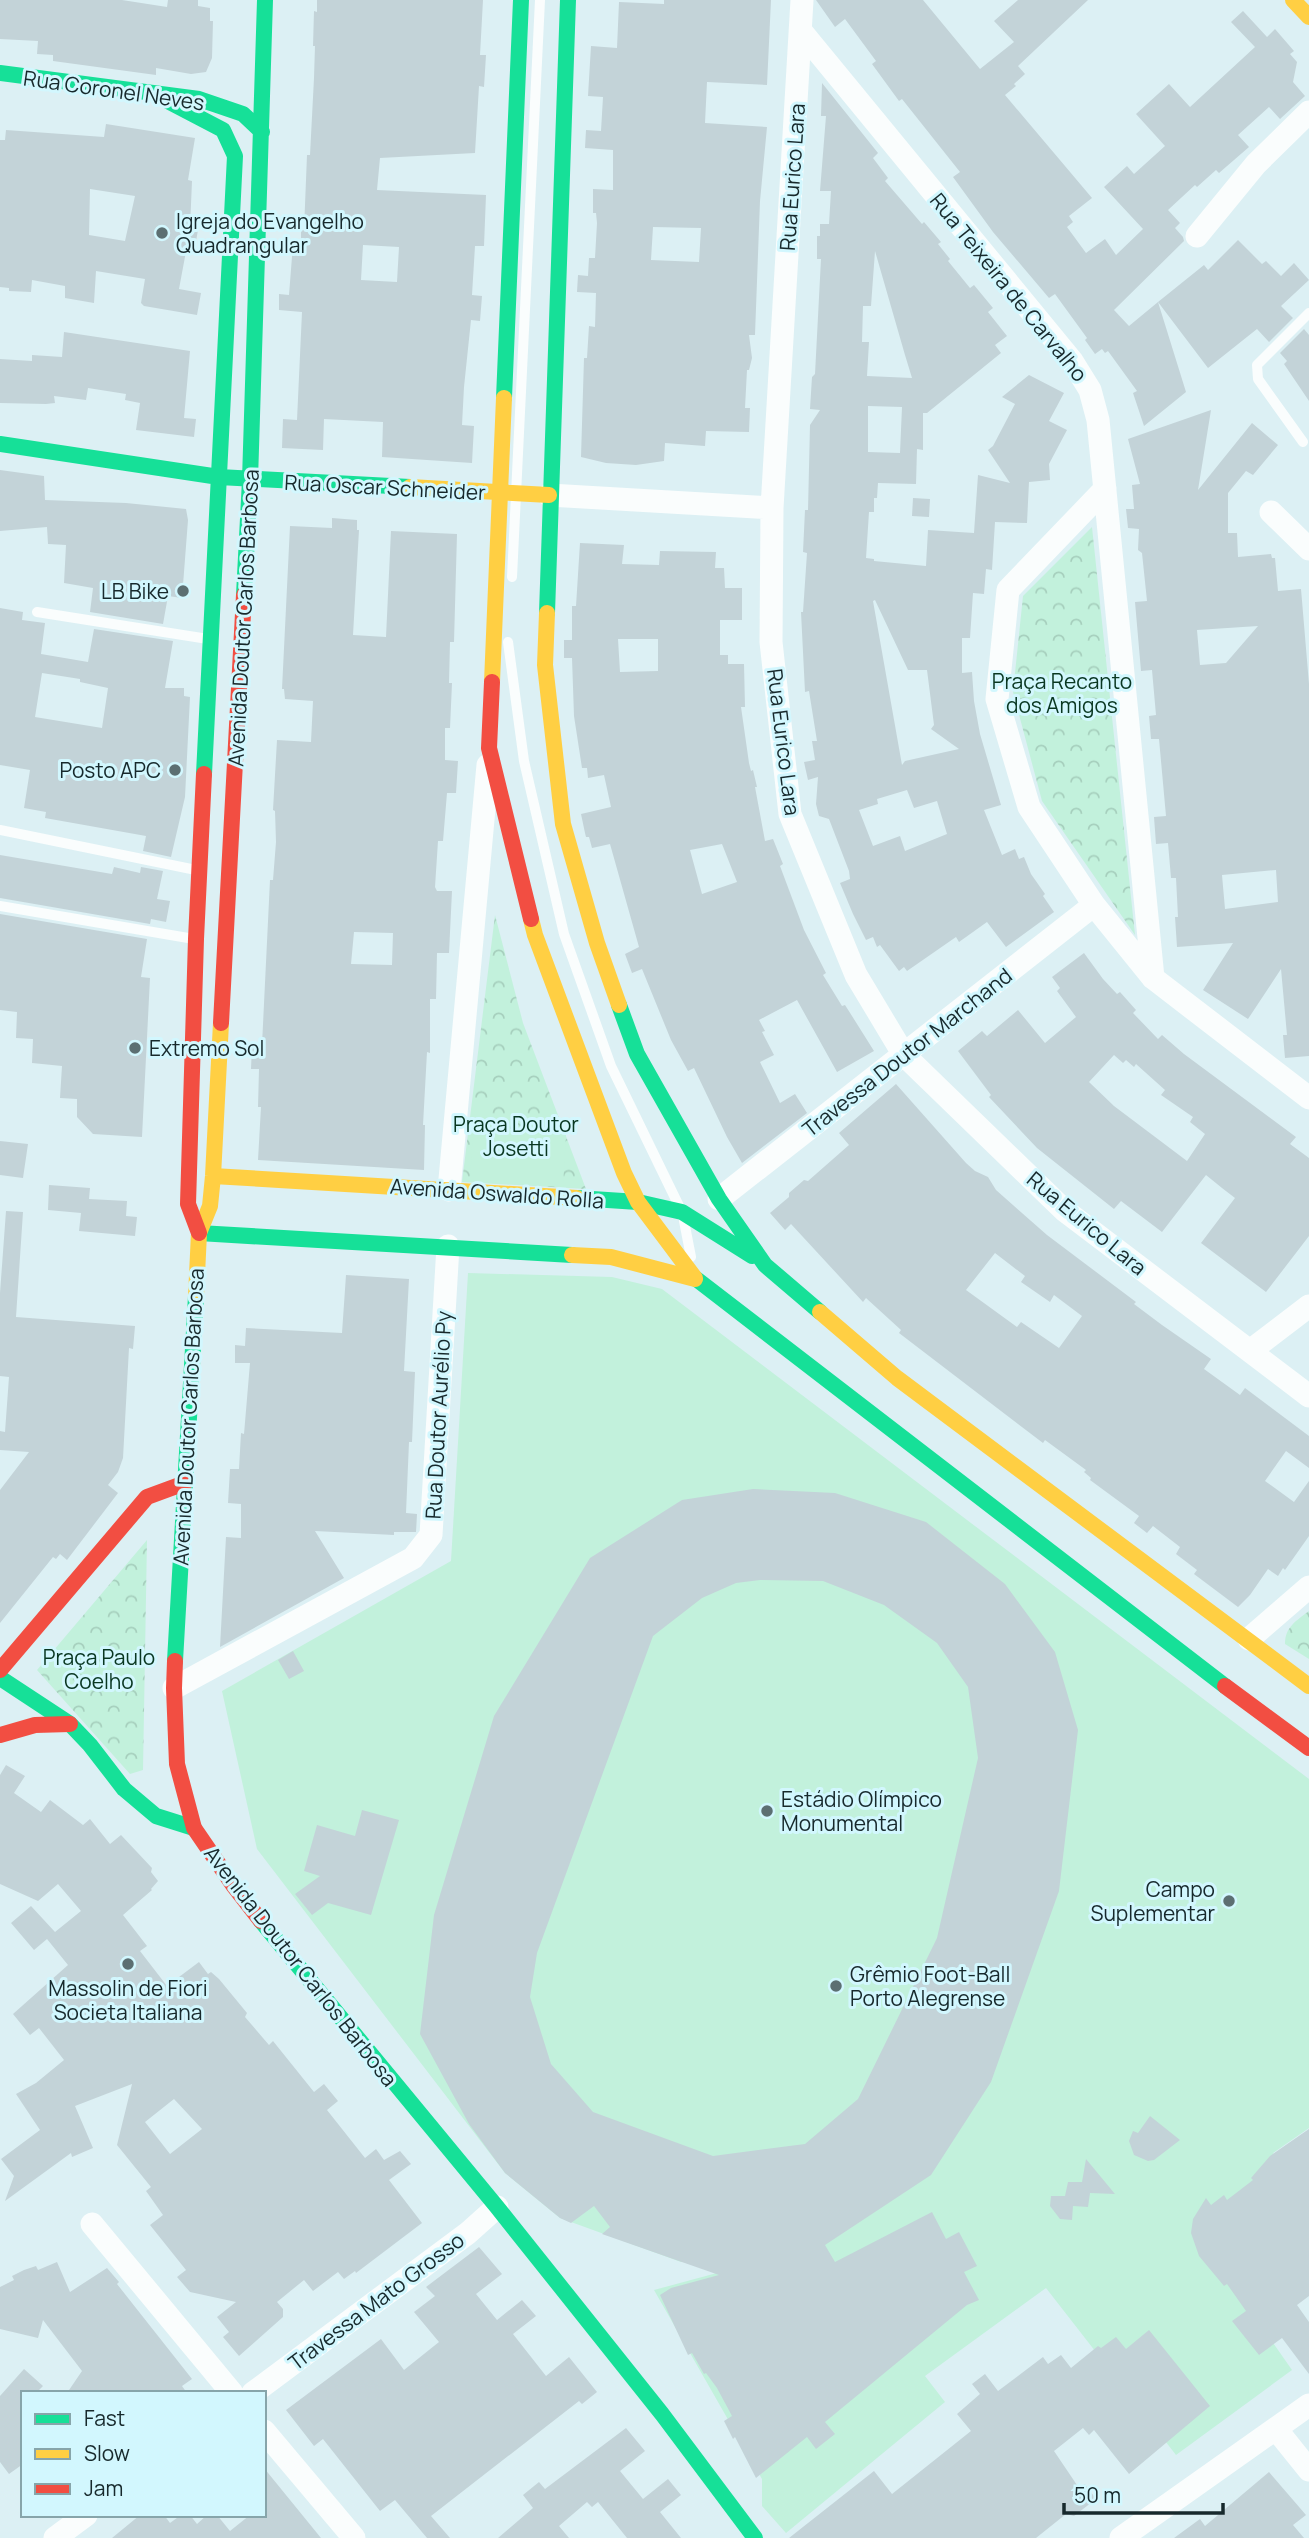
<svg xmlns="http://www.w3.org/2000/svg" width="1309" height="2538" font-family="Manrope,sans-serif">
	<defs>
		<pattern id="forest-crowns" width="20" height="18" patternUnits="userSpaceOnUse" patternTransform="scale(1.75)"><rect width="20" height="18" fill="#c2f1dc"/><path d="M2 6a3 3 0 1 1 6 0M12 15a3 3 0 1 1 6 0" fill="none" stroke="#a6cfbd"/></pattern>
	</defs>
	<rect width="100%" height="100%" fill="#dcf0f4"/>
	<path fill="url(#forest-crowns)" d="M1092,527L1135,935L1042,801L1013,692L1023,596Z
		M495,915L523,1023L586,1189L462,1182Z
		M147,1540L143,1770L130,1774L37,1670Z
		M1309,1611V1659L1285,1644C1285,1627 1296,1621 1309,1611Z"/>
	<path fill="#c2f1dc" d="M473,1129L566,1134L563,1187L470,1182Z
		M468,1273L612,1277L662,1289L1309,1779V2128L1273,2153L1301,2188L1213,2257L1292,2370L1176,2455L1046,2288L925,2376L945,2402L786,2533L762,2506V2479L654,2290L769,2259L681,2262L560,2218L505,2173L257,1849L222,1691L451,1561Z"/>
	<path fill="#c3d3d8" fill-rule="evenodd" d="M0,0H122L167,7L168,0H198V6L210,8V21H213L212,58L206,72L191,74L156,68V75L53,61V55L37,54L38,41L0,39Z
		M317,0H483L480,55H486L484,87L479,86L475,153L380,158L377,190L486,195L484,246H475L472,295L482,296L480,321L471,320L464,387L462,425L474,426L472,463L382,457L383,422L324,419L323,450L282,448L283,419L297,420L302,312L279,310V294L289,295L293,244H301V230H304L307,155H310L314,78L315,46H313L314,11L317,12ZM363,245L399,247L397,282L361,280Z
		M664,0H771L767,85L707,82L705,123L767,127L760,201L755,335H749L752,358L749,370H747L745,408H750L749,432L706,431L705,446L665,443L664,461L636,465L606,463L581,457L584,358H587L589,326L595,327L596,293L577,292L578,275L588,276L589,258H595L597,223L596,213H593V189L613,190V150L585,148L586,130L601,131L603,97L588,96L591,46L617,48L619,2L664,4ZM653,227L701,228L699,262L651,260Z
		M816,0H923L980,69L1014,42L994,21L1018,0H1088L1018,66L1025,74L1014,84L1016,86L1005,95L1092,198L1069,216L1073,222L1067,227L1086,253L1105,239L1116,255L1143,229L1104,187L1127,166L1134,174L1165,146L1136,114L1169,84L1190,107L1255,47L1231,22L1243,11L1267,37L1275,29L1294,51L1290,54L1297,62L1293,82L1305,96L1280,119L1269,107L1238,135L1249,147L1219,173L1216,170L1197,187L1195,185L1168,210L1180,223L1175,228L1183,237L1184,241L1114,310L1129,326L1158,302L1186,392L1144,426L1133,393L1137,391L1108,351L1105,353L1102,349L1095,354L1085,340L1087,338L1055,294L1049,298L993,232L953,177L960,172L902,99L899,101L872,64L876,61L845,19L835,27Z
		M822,83L878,153L873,158L888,178L885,181L922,224L924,222L941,242L938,244L950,259L948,261L970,288L974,285L993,308L988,312L1007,336L995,345L1001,353L927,413H923V450L917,449L916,484L878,483L877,498H874V512H869L866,558L874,559V561L926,566L928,530L974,533L978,475L1010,483L988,450L993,446L1015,404L1002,397L1029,375L1064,393L1049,421L1067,430L1049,464L1050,480L1029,482L1027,523L995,522L992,570L986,569L984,594L973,593L970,638H962V673L972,672L974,701L980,734L1001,805L984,810L1002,855L1015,849L1019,859L1024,857L1031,874L1045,894L1043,896L1054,912L1006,947L987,922L959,942L956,937L907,971L904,967L899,971L880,945L877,947L873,937L866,940L853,914L840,883L850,879L849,871L829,819L819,816L816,804L818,777L808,780L804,762L815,760L812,741H817L809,691L805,692L801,612H803L807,553L803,552L805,510H808L810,425L820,410L810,409L812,377L815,374L821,259H817V236H820V224H829L831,191H820L826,116H821ZM875,251L905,355L912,378L867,376L869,342H862L863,306H871ZM868,406L902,407L900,453L868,452ZM875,600L908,670H927L934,725L931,729L959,749L905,761L902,765L873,601ZM907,790L914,808L937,801L947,834L905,851L900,836L873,846L859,810L878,804L877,799Z
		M106,124L195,138L188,180L192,181L190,228L198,230L195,247L187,246L179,289L201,293L197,315L144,306L141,303L145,279L96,271L94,303L65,298V286L32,280L31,292L9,291V288L0,287V140H5L6,130L104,137ZM90,189L135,196L125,241L89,235Z
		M1238,240L1262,264L1266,261L1281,276L1294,263L1309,280L1281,306L1293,318L1269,342L1257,329L1208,368L1158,302L1204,265L1208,270Z
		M1304,329L1309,335V401L1284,364L1287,361L1280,353Z
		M64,332L190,351L184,418L196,419L194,437L136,430L140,403L125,400L126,394L88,388L86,400L54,396L55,403L46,404L0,403V359L32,361V355L62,357Z
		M1211,410L1198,490L1252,423L1278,445L1253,475L1246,471L1228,493V533H1237L1238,557L1271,554L1272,558H1275L1278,591L1301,589L1309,684V1056L1285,1058L1283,1035H1287L1281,969L1248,1019L1203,990L1233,943L1177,947L1175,917H1178L1176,878H1171L1168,843L1156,844L1154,817L1166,816L1159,739H1151L1149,716L1156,715L1152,670L1141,671L1135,602L1147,601L1142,553L1138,550L1139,529L1128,528L1126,509H1134L1132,485L1140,484L1128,439ZM1258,626L1226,663L1200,665L1197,630ZM1276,870L1278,902L1225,909L1222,875Z
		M0,470L44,476L45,500L126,503L186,509L188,520L182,598L168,596L163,624L90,612L93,588L64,583L66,545L48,544L47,527L0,531Z
		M913,498L930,499L929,517L912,516Z
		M332,518L357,520V530H359L353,635L386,637L391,531L457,534L454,642H450L449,683H452L450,728H445V760L458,761L456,793H447L443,841H438L435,887L437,891H452L449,953H437L436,999H430V1053L427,1052L423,1125H425L424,1170L258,1160L261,1107H258L259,1069H251L252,1045H262L270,880H273L276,842L275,811L273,810L277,740L311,742L313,701L285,699L284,689H282L290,526L332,528ZM354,932L393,933L392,965L351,964Z
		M580,543L624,545L622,564L659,565L660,551L716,552L715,568H724L725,588H742V620H720V655H728V664H744L745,707H741L749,763L751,771L753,770L757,787H755L765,841L773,839L783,864L780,866L804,930L826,973L823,975L842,1006L845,1005L852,1016L874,1051L837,1072L797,1000L759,1020L765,1031L762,1032L774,1055L760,1062L780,1103L795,1094L807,1113L742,1163L727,1137L694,1068L688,1071L671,1040L642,969L632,973L625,954L639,947L610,844L592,848L589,837H586L585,833L581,814L611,807L604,775L588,778L587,768H582L574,716L572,658H564V640H572V606H576ZM618,639H658V671L620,672ZM722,844L737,882L702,894L690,850Z
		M0,608L23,612L22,620L45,623L41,654L88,662L94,629L173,641L165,688H184V696L190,697L185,797L171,857L143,851L146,836L45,818L46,812L24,808L30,770L0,765ZM42,673L80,679V682L108,688L102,728L35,717Z
		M0,855L112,874L114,867L140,873L141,867L163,871L157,899L170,901L166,922L151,919L150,924L0,898Z
		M0,914L147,939L141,977L150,978L142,1137L93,1134L77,1117V1099L60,1098L62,1066L32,1063L33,1039L16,1038L17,1012L0,1010Z
		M1084,953L1103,979L1117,994L1120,992L1136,1010L1133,1013L1158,1039L1162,1035L1184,1054L1296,1137L1290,1144L1309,1158V1236L1266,1292L1201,1243L1235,1198L1222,1188L1206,1175L1162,1232L1121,1201L1114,1209L1037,1148L989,1097L991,1095L958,1051L982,1031L987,1036L1018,1010L1045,1043L1076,1017L1057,991L1060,988L1052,977ZM1114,1055L1123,1063L1126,1060L1134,1067L1136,1064L1165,1090L1161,1095L1193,1117L1190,1122L1205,1134L1187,1161L1114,1106L1089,1082Z
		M896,1084L966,1163L975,1171L988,1177L996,1190L1047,1235L1136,1302L1134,1304L1162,1325L1211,1359L1204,1369L1240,1395L1245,1388L1309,1436V1468L1286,1451L1265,1481L1294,1502L1309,1481V1536L1285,1570L1283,1568L1278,1576L1268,1569L1250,1595L1238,1607L1194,1574L1197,1570L1176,1554L1180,1547L1153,1526L1147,1533L1134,1523L1139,1516L1090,1480L1091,1478L1084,1472L1086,1470L1045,1440L1043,1443L899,1333L901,1330L866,1298L863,1302L791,1224L785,1230L770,1213L789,1197V1193L804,1180L808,1181L849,1145L839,1133ZM995,1253L1025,1276L1021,1282L1050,1302L1054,1295L1082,1316L1059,1348L1021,1322L1017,1327L966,1290Z
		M0,1141L28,1144L23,1178L0,1175Z
		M49,1185L90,1188L89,1199L127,1201L126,1216L137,1217L135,1236L79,1231L81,1213L48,1210Z
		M6,1211L23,1212L16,1317L135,1326L133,1349L129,1348L123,1458L118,1472L108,1485L118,1493L67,1560L60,1554L56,1559L53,1557L0,1623V1490L29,1452L0,1450V1431L5,1432L9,1377L0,1376V1293Z
		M346,1275L409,1279L404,1371L415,1372L412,1442H409L406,1513L417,1514L416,1532H394V1535L315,1531L344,1578L220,1647L226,1537L241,1538V1504L228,1503L230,1469H239L241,1433L244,1434L250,1363H235V1345L245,1346L246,1328L342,1333Z
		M753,1489L835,1493L926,1522L1005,1584L1055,1652L1078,1730L1059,1891L991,2082L931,2175L825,2245L835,2262L932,2212L946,2239L959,2232L977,2266L964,2272L979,2300L967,2305L825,2422L835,2434L816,2449L807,2437L756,2478L735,2437L733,2439L724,2421L732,2416L717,2388L706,2373L704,2374L692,2353L688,2355L660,2295L671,2288L719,2275L602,2234L610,2227L594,2206L571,2223L560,2218L505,2173L469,2124L420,2034L434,1915L494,1716L590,1558L682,1500ZM760,1580L823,1581L884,1605L937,1643L968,1687L978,1758L937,1938L858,2099L805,2144L713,2156L593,2112L551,2064L530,1997L537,1953L653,1636L702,1598L736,1583Z
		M293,1651L304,1671L289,1679L278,1660Z
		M6,1765L25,1776L14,1793L41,1812L50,1800L83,1825L90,1819L110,1844L121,1835L152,1868L151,1872L158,1881L151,1889L152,1890L123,1915L147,1946L140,1951L167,1986L199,1962L208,1974L211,1972L219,1979L247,2013L245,2017L269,2045L273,2041L314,2092L324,2084L338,2101L327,2110L365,2158L376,2149L384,2160L400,2151L411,2164L389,2180L422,2223L356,2273L355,2271L344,2279L338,2272L313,2291L304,2280L277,2302L283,2309V2317L239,2356L223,2337L229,2332L217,2317L236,2302L190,2292L177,2277L186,2270L150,2225L163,2215L146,2191L151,2187L117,2145L132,2084L75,2106L93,2148L72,2157L71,2153L5,2201L14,2176L1,2159L40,2130L16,2094L36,2083L64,2060L39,2028L30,2035L13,2014L68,1965L47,1939L34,1950L11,1923L31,1906L55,1932L81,1911L58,1884L38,1901L0,1884V1775ZM174,2099L202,2129L170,2154L145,2122Z
		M362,1810L399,1820L371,1915L328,1903L312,1915L295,1894L320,1876L304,1871L317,1825L355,1836Z
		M1150,2116L1180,2140L1154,2160L1148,2161L1134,2155L1129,2141L1133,2131L1138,2133Z
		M1309,2129V2296L1297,2305L1309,2322V2374L1282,2338L1259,2355L1232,2321L1246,2311L1227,2284L1224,2286L1199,2256L1191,2233L1193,2219L1206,2198L1211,2205L1224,2195L1227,2200L1253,2180L1251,2178L1270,2156Z
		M1086,2159L1115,2194L1090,2193L1088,2207L1073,2206L1072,2220L1060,2219L1050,2206L1051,2196H1065L1068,2182H1082Z
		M479,2247L502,2274L476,2294L497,2320L522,2300L536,2316L513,2334L546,2376L569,2357L597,2392L582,2404L579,2401L431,2516L450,2538H427L395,2500L380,2511L323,2439L314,2446L286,2410L381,2339L404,2370L439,2342L414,2312L435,2296L426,2287Z
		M57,2262L70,2292L107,2268L119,2282L117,2284L192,2379L182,2386L187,2393H67L82,2371L43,2320L38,2338L0,2329V2287L14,2280L12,2276L24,2270L36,2266L38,2270Z
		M1149,2330L1210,2406L1129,2474L1094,2430L1089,2435L1083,2428L1054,2451L1079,2488L1085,2484L1096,2499L1074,2516L1066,2514L1036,2538H789L874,2471L892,2494L971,2431L957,2414L980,2394L972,2384L985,2374L998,2391L1043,2357L1048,2364L1061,2355L1071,2368L1098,2346L1101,2348L1116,2337L1126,2349Z
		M24,2369L43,2386L36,2393H23V2464L9,2474L0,2462V2396Z
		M626,2428L645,2451L620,2471L643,2499L668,2479L681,2495L660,2512L681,2538H627L598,2502L592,2507L587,2502L559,2526L569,2538H498L533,2508L523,2495L539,2482L545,2489Z
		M264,2468L321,2538H112L140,2515H164L170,2523L181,2515H190L197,2524L207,2515H217L230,2531L250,2515H264Z
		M1269,2472L1306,2515L1293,2525L1304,2538H1174L1200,2519L1205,2526Z"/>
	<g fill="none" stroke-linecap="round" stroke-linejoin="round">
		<path stroke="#fafdfd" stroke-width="10" d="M1303,442L1258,379L1257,365L1309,313
			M512,577L540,0
			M37,612L208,639
			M508,642L524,761L564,934L611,1066L679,1206
			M0,830L196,870
			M0,906L194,939
			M684,1221L691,1257"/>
		<path stroke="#fafdfd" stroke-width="23" d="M802,0L772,508L771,642L790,814L856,975L904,1055L1064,1210L1309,1396
			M801,31L1072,361L1090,390L1098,420L1153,978
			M1197,236L1256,164L1309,112
			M1105,489L1008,590L997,699L1029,807L1094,905L1153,978L1309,1098
			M549,495L772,508
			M1271,512L1309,549
			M449,1190L488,765
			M719,1199L1094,905
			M1250,1351L1309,1306
			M1249,1639L1309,1587
			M174,1688L413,1558L431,1535L448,1246
			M92,2224L232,2393
			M253,2393L468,2233L497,2207
			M1276,2429L1309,2470
			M264,2431L354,2538
			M55,2538L86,2515
			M1121,2538L1309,2405"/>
		<path stroke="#16e098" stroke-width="16" d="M0,73L199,99L243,114L262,132
			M156,95L223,130L235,156L204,774
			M504,398L521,0
			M0,444L219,477L410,487
			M244,595L250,480L265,0
			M547,613L568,0
			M619,1005L637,1054L719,1199L765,1265L820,1312
			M577,1198L638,1202L682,1212L752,1256
			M199,1233L572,1255
			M695,1278L1225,1686
			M175,1661L196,1296
			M0,1678L70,1724L90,1745L124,1789L156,1816L194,1828
			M261,1921L497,2207L662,2414L755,2538"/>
		<path stroke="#ffcf43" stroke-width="16" d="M1293,0L1309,17
			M410,487L549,495
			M547,613L545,665L563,824L597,943L619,1005
			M492,682L504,398
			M531,919L535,935L624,1173L638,1202L695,1278
			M213,1176L577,1198
			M572,1255L611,1257L695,1279
			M196,1296L199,1233L210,1206L213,1176L221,1023
			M820,1312L897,1378L1309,1686"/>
		<path stroke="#f24e42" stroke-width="16" d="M492,682L489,748L531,919
			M221,1023L244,595
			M199,1233L188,1204L196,939L204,774
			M175,1661L174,1688L177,1764L194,1828L233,1885L261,1921
			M0,1670L147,1497L185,1483
			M1225,1686L1309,1748
			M0,1735L35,1725L70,1724"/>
	</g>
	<g fill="#5c6f72" stroke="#d2f7fe" stroke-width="2.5">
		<circle cx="162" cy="233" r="7"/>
		<circle cx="183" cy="591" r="7"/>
		<circle cx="175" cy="770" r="7"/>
		<circle cx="135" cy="1048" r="7"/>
		<circle cx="767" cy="1811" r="7"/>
		<circle cx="1229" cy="1901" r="7"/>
		<circle cx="128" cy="1964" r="7"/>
		<circle cx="836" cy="1986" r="7"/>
	</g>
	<g text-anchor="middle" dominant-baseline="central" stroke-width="6" stroke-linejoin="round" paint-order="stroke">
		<g font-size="21" fill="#17292c" stroke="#d2f7fe">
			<text transform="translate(114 90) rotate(8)">Rua Coronel Neves</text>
			<text transform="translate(792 177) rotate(-86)">Rua Eurico Lara</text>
			<text transform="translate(1009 287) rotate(51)">Rua Teixeira de Carvalho</text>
			<text transform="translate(385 487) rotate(3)">Rua Oscar Schneider</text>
			<text transform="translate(243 618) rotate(-87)">Avenida Doutor Carlos Barbosa</text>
			<text transform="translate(784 742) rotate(83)">Rua Eurico Lara</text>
			<text transform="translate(907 1052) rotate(-38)">Travessa Doutor Marchand</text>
			<text transform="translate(497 1193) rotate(4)">Avenida Oswaldo Rolla</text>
			<text transform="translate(1087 1223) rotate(40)">Rua Eurico Lara</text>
			<text transform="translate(438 1415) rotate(-87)">Rua Doutor Aurélio Py</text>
			<text transform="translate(188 1417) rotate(-87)">Avenida Doutor Carlos Barbosa</text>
			<text transform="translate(301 1966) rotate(52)">Avenida Doutor Carlos Barbosa</text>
			<text transform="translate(376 2301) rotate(-37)">Travessa Mato Grosso</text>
		</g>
		<g font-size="21" fill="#17292c" stroke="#d2f7fe" text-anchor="start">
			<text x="176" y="221">Igreja do Evangelho<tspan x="176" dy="24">Quadrangular</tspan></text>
			<text x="169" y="591" text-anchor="end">LB Bike</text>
			<text x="161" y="770" text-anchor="end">Posto APC</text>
			<text x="149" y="1048">Extremo Sol</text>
			<text x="781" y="1799">Estádio Olímpico<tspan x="781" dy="24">Monumental</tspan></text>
			<text x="1215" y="1889" text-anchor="end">Campo<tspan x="1215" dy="24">Suplementar</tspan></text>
			<text x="850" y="1974">Grêmio Foot-Ball<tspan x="850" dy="24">Porto Alegrense</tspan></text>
			<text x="128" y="1988" text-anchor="middle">Massolin de Fiori<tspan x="128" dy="24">Societa Italiana</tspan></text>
		</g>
		<g font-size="21" fill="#093721" stroke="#d2f7fe">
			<text x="1062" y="681">Praça Recanto<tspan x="1062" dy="24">dos Amigos</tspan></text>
			<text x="516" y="1124">Praça Doutor<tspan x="516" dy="24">Josetti</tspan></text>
			<text x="99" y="1657">Praça Paulo<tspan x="99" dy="24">Coelho</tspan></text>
		</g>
	</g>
	<rect x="21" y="2391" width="245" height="126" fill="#d2f7fe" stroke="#87a5aa" stroke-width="2"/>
	<rect x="35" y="2414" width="35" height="10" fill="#16e098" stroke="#87a5aa" stroke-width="2"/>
	<text x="84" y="2426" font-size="21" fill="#17292c">Fast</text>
	<rect x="35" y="2449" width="35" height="10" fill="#ffcf43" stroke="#87a5aa" stroke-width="2"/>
	<text x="84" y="2461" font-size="21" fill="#17292c">Slow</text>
	<rect x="35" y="2484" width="35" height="10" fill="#f24e42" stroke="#87a5aa" stroke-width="2"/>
	<text x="84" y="2496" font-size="21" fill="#17292c">Jam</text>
	<path d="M1064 2503v10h159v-10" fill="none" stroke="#17292c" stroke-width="3.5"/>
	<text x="1074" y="2503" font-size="21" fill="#17292c" stroke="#d2f7fe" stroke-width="5" paint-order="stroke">50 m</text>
</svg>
